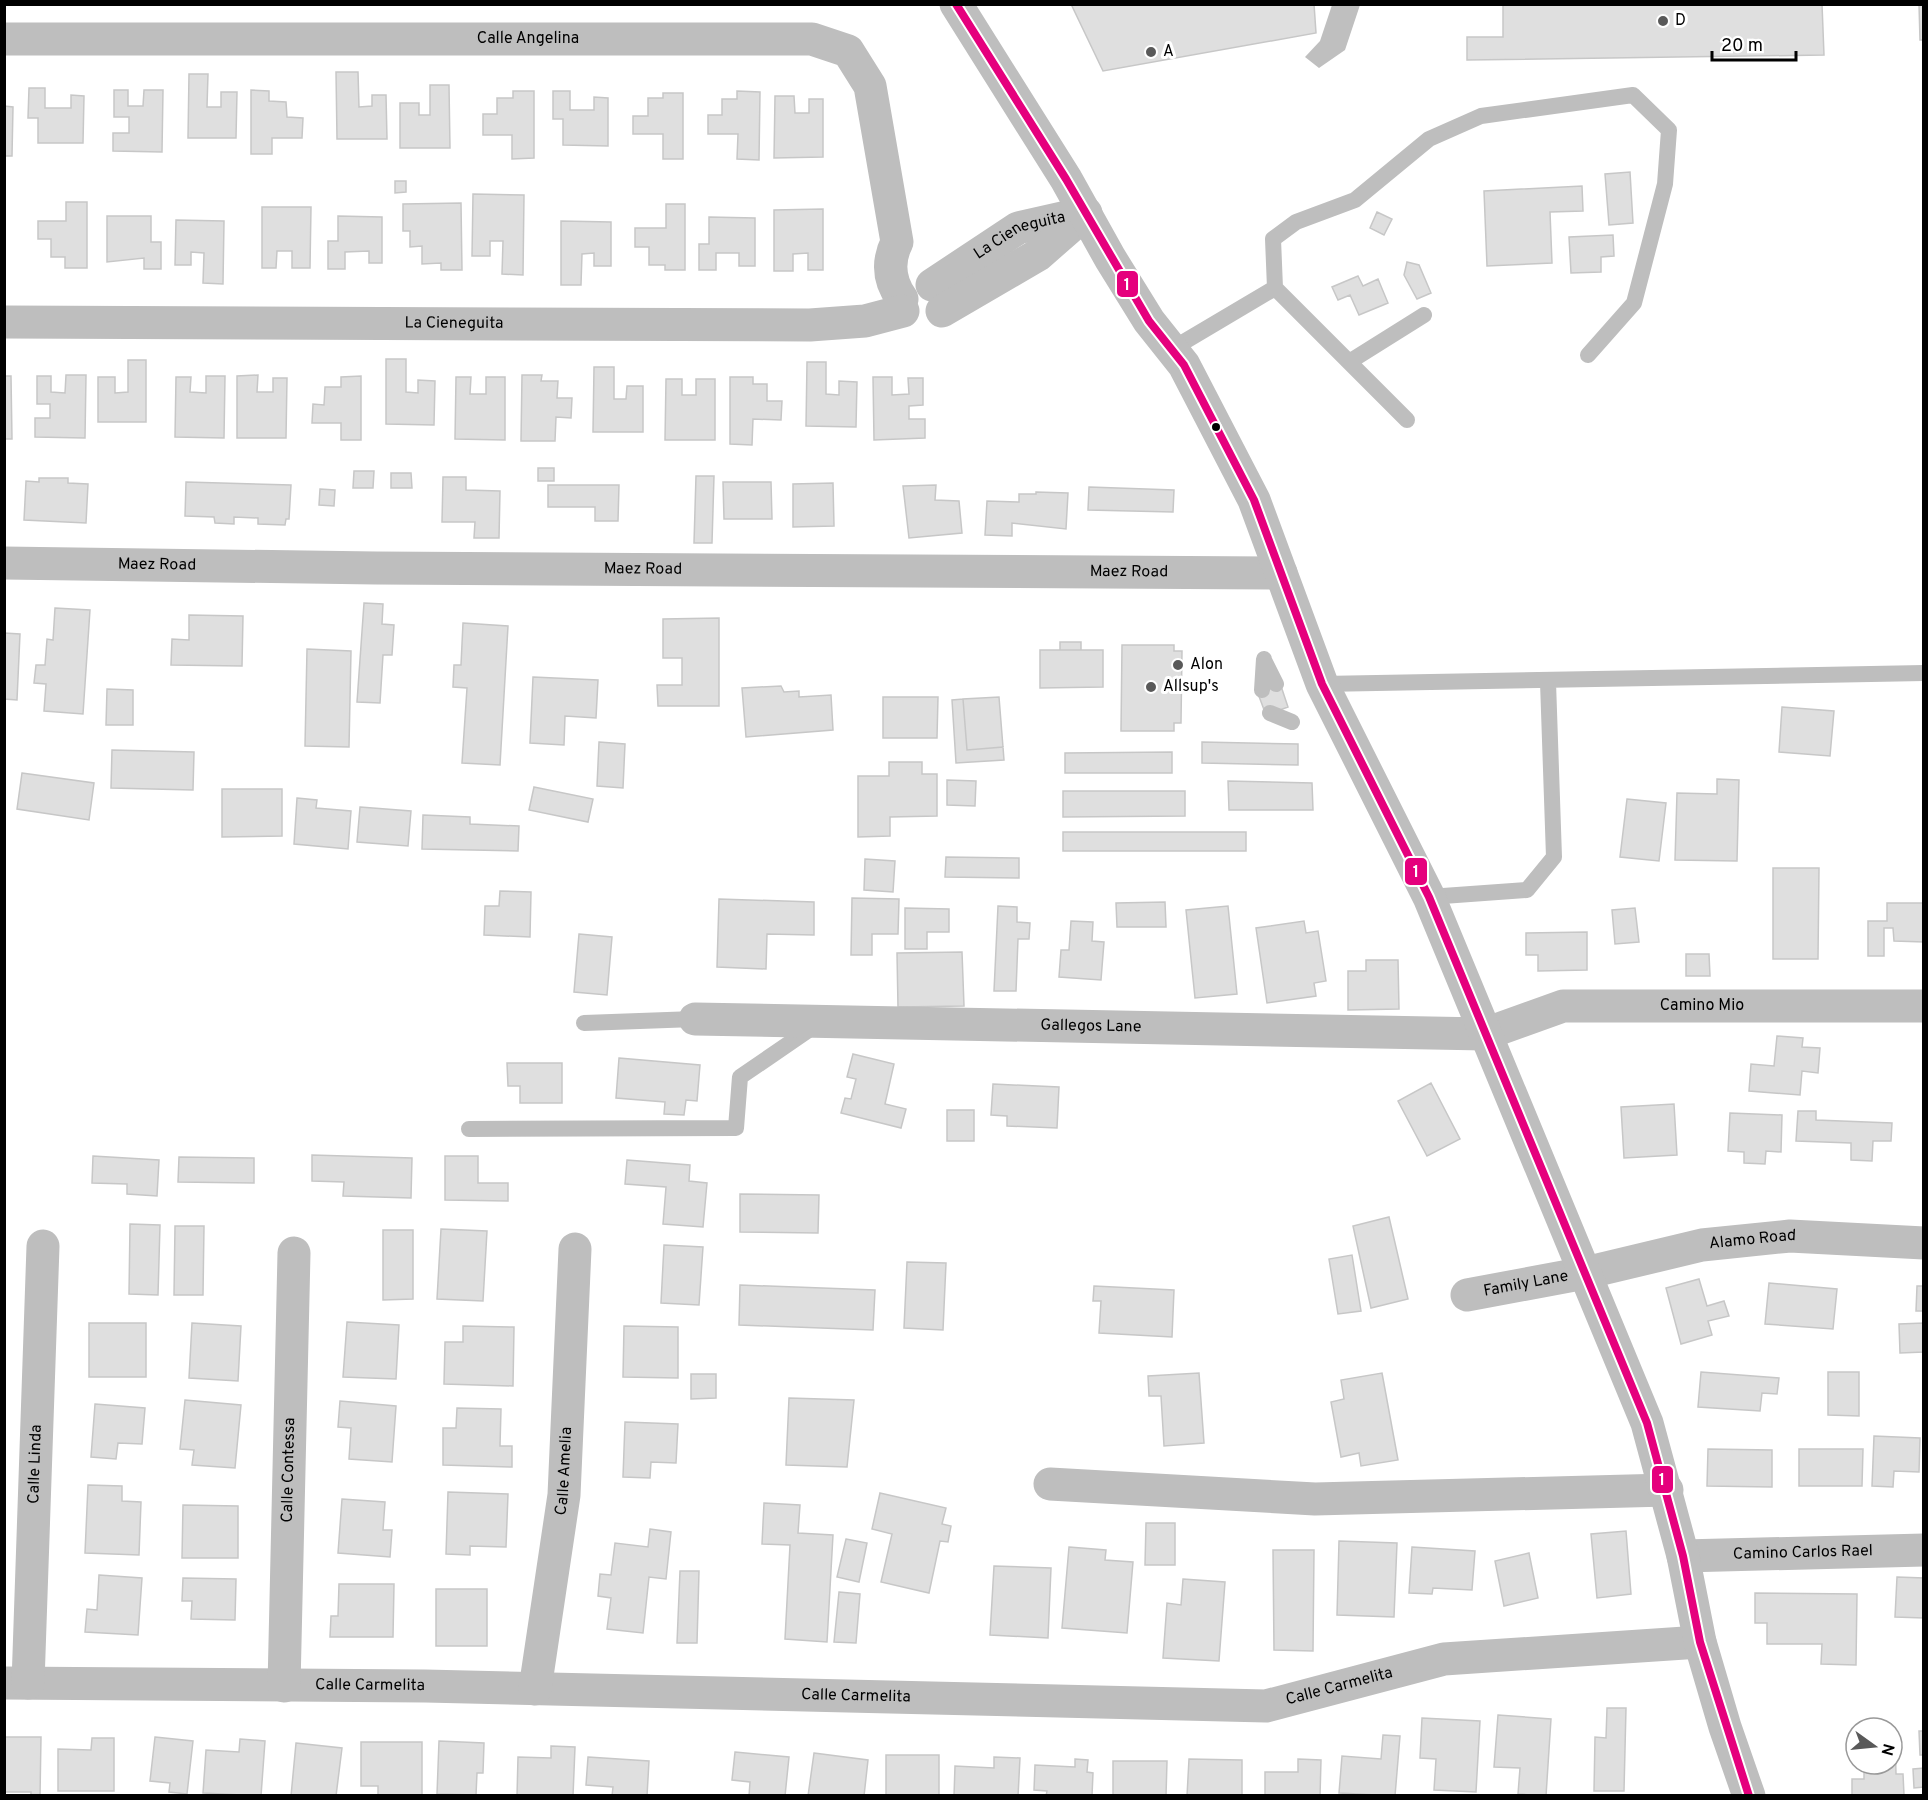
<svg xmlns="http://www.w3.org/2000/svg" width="1928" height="1800" font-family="Overpass,sans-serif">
	<rect width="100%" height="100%" fill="#fff"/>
	<path fill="#bfbfbf" d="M1332,5H1360L1345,50L1319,68L1305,57L1320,41Z"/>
	<path fill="#dfdfdf" stroke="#c7c7c7" stroke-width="1.5" d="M1071,4H1314L1316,33L1103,71Z
		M1503,4H1822L1824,55L1467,60V37H1503Z
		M1919,4H1924V40H1920Z
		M336,72H358L359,107L372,106V95H386L387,139H337Z
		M189,74H208L207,107H221V92H237L236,138H188Z
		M430,85H449L450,148H400V103H419V115H430Z
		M29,88H45V108H71V95L84,96L83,143H38V118H28Z
		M114,90H128V106H143L144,90H163L162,152L113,151V133H129V117H114Z
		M251,90L269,91V101L286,102L287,117L303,118L302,138H272V154H251Z
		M513,91H534V158L512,159V135H483V114H497V98H513Z
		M553,91H570V110H594V97L608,98V146L563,145V119H553Z
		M737,91L760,92L759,160L737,159L738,134H708V115H722V99H737Z
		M663,93H683V159H663V134H633V116H648V98H663Z
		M775,96H794L795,113H809V99H823V157L774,158Z
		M4,106L13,107L12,156H4Z
		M1630,172L1633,223L1609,225L1605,174Z
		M395,181H406V192L395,193Z
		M1582,186L1583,211L1550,212L1552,263L1487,266L1484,191Z
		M473,194L524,195L523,275L502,274L503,241H490V256H472Z
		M66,202H87V268H65V257H51V239H38V221H66Z
		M461,203L462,270H441V263L422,264V246L410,247V231H403V204Z
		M666,204H685V270H665V265H649V247H635V228H666Z
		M262,207H311L310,268H292V251H277L276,268H262Z
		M823,209V270H808V253L793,254V271H774V210Z
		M1377,212L1392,219L1384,235L1370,228Z
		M107,216H151V242H161V269H144V258L107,262Z
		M338,216L382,217V263H369V251L345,252V269H328V241H338Z
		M709,217L755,218V266H739V253H716V270H699V244H709Z
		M176,220L224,221L223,284L203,283L204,253L191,252V265H175Z
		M561,221L611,222V266H594V253L582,254L581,285H561Z
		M1613,235L1614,256L1601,257V272L1571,273L1569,237Z
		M1407,262L1419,265L1431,293L1417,299L1404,275Z
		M1358,276L1363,286L1378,279L1388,303L1359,315L1350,295L1338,300L1332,287Z
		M386,359H406V392L418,393V380L435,381L434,425L386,424Z
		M128,360H146V422H98V377H115V393L128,392Z
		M807,362H826V394L839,395V381L857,382L856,427L806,426Z
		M594,367H614V399H626L627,386H643V432H593Z
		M66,375H86L85,438L35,437V418H50V404H37V376H51V392L65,393Z
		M258,375L257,392H273V378H287L286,438H237V376Z
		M522,375H542L541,381H558L557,398H572L571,418L556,417L555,441H521Z
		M4,376H11L12,439H4Z
		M206,376H225L224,438L175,437L176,377H191L190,392L206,393Z
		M361,376V440H341V423H312L313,404L324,405L325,387H341V377Z
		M456,377H471L470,394H486V377H505V440L455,439Z
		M730,377H753V384H767V401H782L781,420L753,419L752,445L730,444Z
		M873,377H892V395L909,394L908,378H923V405L909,406V419H925V438L874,440Z
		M666,379H682V395H696V379H715V440H665Z
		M538,468H554V481H538Z
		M354,471H374L373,488H353Z
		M391,473H411L412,488H391Z
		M696,476H714L712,543H694Z
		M443,477H466V490L500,491L499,538H474L475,522H442Z
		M39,478H68V483L88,484L86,523L24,520L26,481L39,482Z
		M186,482L291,485L289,519H286L285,525L258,524V518L234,517V524L215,523L214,517L185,516Z
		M723,482H771L772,519H724Z
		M833,483L834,526L793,527V484Z
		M548,485H619L618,521H595V507H548Z
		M936,485L935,500L959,501L962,533L909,538L903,486Z
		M1089,487L1174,490L1173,512L1088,510Z
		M320,489L335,490L334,506L319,505Z
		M1036,492L1068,493L1066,529L1012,523V536L985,535L987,501L1019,502V494H1036Z
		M364,603L383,604L382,624L394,625L392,655H383L380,703L357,702Z
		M55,608L90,610L83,714L44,711L46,684L34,683L36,665H45L47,639L53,640Z
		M189,615L243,616L242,666L171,665L172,639L189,640Z
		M719,618V706H658L657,685H682V658H663V619Z
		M463,623L508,626L500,765L462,763L467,688L453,687L454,665H461Z
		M4,633L20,634L17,700L4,699Z
		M1060,642H1081V650H1060Z
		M1122,645H1174V651H1182L1181,723H1174V731H1121Z
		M307,649L351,651L349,747L305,746Z
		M1040,650H1103V687L1040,688Z
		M533,677L598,680L596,718L565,716L564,745L530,743Z
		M1280,683L1288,707L1266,715L1257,691Z
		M781,686L784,692L799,691V697L831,695L833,730L746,737L742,688Z
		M107,689L133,690V725H106Z
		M883,697H938L937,738H883Z
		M999,697L1003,747L967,750L963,699Z
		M963,699L967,750L1003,747L1004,760L956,763L952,700Z
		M1782,707L1834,711L1830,756L1779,752Z
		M599,742L625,744L623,788L597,786Z
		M1202,742L1298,744V765L1202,763Z
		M112,750L194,752L193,790L111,788Z
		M1172,752V773H1065V753Z
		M889,762H922V774H937V816L890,817V836L858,837V776H889Z
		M22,773L94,783L89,820L17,809Z
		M1717,779L1739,780L1737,861L1675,860L1677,793L1717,794Z
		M947,780L976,781L975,806L947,805Z
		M1228,781L1312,783L1313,810H1229Z
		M534,787L593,799L588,822L529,810Z
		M222,789H282V836L222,837Z
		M1063,791H1185V816L1063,817Z
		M297,798L317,800L316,808L351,811L348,849L294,844Z
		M1627,799L1666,803L1659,861L1620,857Z
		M360,807L411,811L408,846L357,842Z
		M423,815L470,817V824L519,826L518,851L422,849Z
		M1063,832H1246V851H1063Z
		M946,857L1019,858V878L945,877Z
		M865,859L895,861L893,892L864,890Z
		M1773,868H1819L1818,959H1773Z
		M500,891L531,892L530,937L484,935L485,906H499Z
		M852,898L899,899L898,934H872V955H851Z
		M719,899L814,902V935L767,934L766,969L717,967Z
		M1165,902L1166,927H1117L1116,903Z
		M1887,903H1924V942L1894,941L1893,928H1884V956H1868V921H1887Z
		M998,906L1017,907V922L1030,923L1029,939H1018L1016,991H994Z
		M1228,906L1237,994L1195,998L1186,910Z
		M905,908L949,909V932H927V949H905Z
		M1635,908L1639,942L1615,944L1612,910Z
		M1071,921L1093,922L1092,941L1104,942L1101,980L1059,977L1061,950H1069Z
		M1304,921L1306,933L1318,931L1326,981L1314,983L1316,996L1267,1003L1256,928Z
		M1587,932V970L1538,971V955H1526V933Z
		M579,934L612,937L607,995L574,992Z
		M962,952L964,1006L898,1007L897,953Z
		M1686,954H1709L1710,976H1686Z
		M1366,960H1398L1399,1009L1348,1010V971H1366Z
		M1777,1036L1803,1038L1802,1047L1820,1048L1818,1073L1802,1071L1800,1095L1749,1091L1751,1064L1774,1066Z
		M853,1054L894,1064L885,1104L906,1109L901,1128L841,1113L845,1098L851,1099L856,1079L847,1077Z
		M619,1058L700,1065L697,1101L686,1100L684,1115L664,1114L665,1102L616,1098Z
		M507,1063H562V1103H520V1086H508Z
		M1431,1083L1460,1139L1427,1156L1398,1101Z
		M993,1084L1059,1087L1057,1128L1007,1126V1116L991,1115Z
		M1674,1104L1677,1155L1624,1158L1621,1107Z
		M947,1110H974V1141H947Z
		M1798,1111H1816V1120L1892,1123L1891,1141H1873L1872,1161L1851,1160V1143L1796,1141Z
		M1730,1113L1782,1115L1781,1152L1766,1151L1765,1164L1744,1163V1152L1728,1151Z
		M312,1155L412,1158L411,1198L343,1196L344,1182L312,1181Z
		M93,1156L159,1160L157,1196L127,1194V1184L92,1183Z
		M445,1156H478V1183H508V1201L445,1200Z
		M179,1157L254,1158V1183L178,1182Z
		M627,1160L690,1165L689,1181L707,1183L703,1227L663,1224L666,1187L625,1184Z
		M740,1194L819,1195L818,1233L740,1232Z
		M1389,1217L1408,1299L1371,1308L1353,1226Z
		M130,1224L160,1225L158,1295L129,1294Z
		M175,1226H204L203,1295H174Z
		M441,1229L487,1231L483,1301L437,1299Z
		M383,1230H413V1299L383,1300Z
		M664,1245L703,1247L699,1305L661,1303Z
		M1352,1255L1361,1311L1338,1314L1329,1259Z
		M907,1262L946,1263L943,1330L904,1328Z
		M1699,1279L1707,1306L1724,1301L1729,1316L1708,1321L1712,1335L1681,1344L1666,1288Z
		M1769,1283L1837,1289L1833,1329L1765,1324Z
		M740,1285L875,1290L873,1330L739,1325Z
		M1094,1286L1174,1290L1172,1337L1099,1333L1101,1301H1093Z
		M1917,1286H1924V1311H1916Z
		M347,1322L399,1325L396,1379L343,1377Z
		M89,1323H146V1377H89Z
		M192,1323L241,1326L238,1381L189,1378Z
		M1924,1323V1352L1900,1353L1899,1324Z
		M463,1326L514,1327L513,1386L444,1384L445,1342H463Z
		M624,1326L678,1327V1378L623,1377Z
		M1701,1372L1779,1378L1777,1394L1762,1393L1760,1411L1698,1407Z
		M1828,1372H1859V1416L1828,1415Z
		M1199,1373L1204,1443L1164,1446L1161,1396H1149L1148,1376Z
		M1382,1373L1398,1460L1361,1466L1359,1453L1341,1457L1331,1402L1344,1399L1341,1380Z
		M691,1374H716V1398L691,1399Z
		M789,1398L854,1400L847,1467L786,1465Z
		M185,1400L241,1405L235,1468L192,1465L194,1450L180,1449Z
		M340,1401L396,1406L392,1462L349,1459L351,1428L338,1427Z
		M95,1404L145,1408L142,1444L118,1443L116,1459L91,1457Z
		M457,1408L501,1409L500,1446H512V1467L443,1465V1428H456Z
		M625,1422L678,1424L676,1463L651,1462L650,1478L623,1477Z
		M1874,1436L1920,1438L1919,1472L1894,1471L1893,1487L1872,1486Z
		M1708,1449L1772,1450V1487L1707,1486Z
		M1799,1449H1863L1862,1486H1799Z
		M88,1485L122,1486V1501L141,1502L139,1555L85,1553Z
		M448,1492L508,1494L506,1547L470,1546V1555L446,1554Z
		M880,1493L946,1508L942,1524L951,1526L948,1542L940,1541L929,1593L881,1582L892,1534L872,1529Z
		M342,1499L385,1502L383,1530H392L390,1557L338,1553Z
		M764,1503L800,1505L798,1533L833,1535L827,1642L785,1639L790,1545L762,1544Z
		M183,1505L238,1506V1558H182Z
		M1146,1523H1175V1565H1145Z
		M650,1529L671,1532L666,1579L649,1577L643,1633L607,1629L611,1598L598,1596L600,1574L611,1575L615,1543L648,1547Z
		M1626,1531L1631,1594L1597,1598L1591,1534Z
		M846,1539L867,1543L859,1582L837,1577Z
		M1339,1541L1397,1543L1394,1617L1337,1615Z
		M1069,1547L1106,1550L1105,1560L1133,1562L1127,1633L1062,1628Z
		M1412,1547L1475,1551L1472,1590L1433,1588L1432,1594L1409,1593Z
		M1273,1550H1314L1313,1651L1274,1650Z
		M1529,1553L1538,1598L1504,1606L1495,1561Z
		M994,1566L1051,1568L1048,1638L990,1635Z
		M680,1571H699L697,1643H677Z
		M99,1575L142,1578L138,1635L85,1632L87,1609L97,1610Z
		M1897,1577L1924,1578V1618L1895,1617Z
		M183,1578L236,1579L235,1620L191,1619L192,1601H182Z
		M1183,1579L1225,1582L1219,1661L1163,1658L1167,1603L1181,1605Z
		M339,1584H394L393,1637H330L331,1616H338Z
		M436,1589H487V1646H436Z
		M839,1592L860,1594L856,1643L834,1642Z
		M1755,1593L1857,1594L1856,1665L1821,1664L1822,1644H1767V1623H1755Z
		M1607,1708H1626L1624,1791H1594L1595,1737L1606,1738Z
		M1498,1715L1551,1719L1546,1796L1518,1794L1520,1768L1494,1767Z
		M1422,1718L1480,1721L1476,1792L1434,1790L1436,1759L1420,1758Z
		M1919,1731H1924V1755H1920Z
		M1383,1735L1400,1736L1395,1796L1339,1793L1342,1756L1381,1759Z
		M1892,1735H1895L1896,1774H1903L1904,1795L1852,1796V1779H1864V1764H1892Z
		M4,1737H41L40,1796H31V1792H4Z
		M155,1737L193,1741L187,1794L169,1792L170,1783L150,1781Z
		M92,1738H114V1791H58V1749L91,1750Z
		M240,1739L265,1741L261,1796L203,1793L206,1750L239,1752Z
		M439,1741L484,1743L483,1773H477L476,1795L437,1794Z
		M361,1742H422V1796H378V1786H361Z
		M296,1743L342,1748L336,1796H291Z
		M551,1746L575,1747L573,1796H517L518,1757L551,1758Z
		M735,1752L789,1757L785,1796H749L750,1782L732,1780Z
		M814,1753L868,1760L864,1796H808Z
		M886,1755H939V1796H886Z
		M588,1757L649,1761L647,1796H612L613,1787L586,1785Z
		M994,1757L1020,1758L1018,1796H954L955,1766L994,1768Z
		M1075,1759L1088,1760L1087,1772L1093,1773L1092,1796H1046L1047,1791L1034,1790L1035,1765L1075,1767Z
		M1189,1759L1242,1760V1796H1187Z
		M1298,1759L1321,1760L1320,1796H1265V1772H1298Z
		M1113,1761H1167L1166,1796H1113Z
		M1924,1768V1787L1914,1788L1913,1769Z"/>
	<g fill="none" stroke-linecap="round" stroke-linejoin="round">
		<path stroke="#bebebe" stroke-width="16" d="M1275,288L1407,420
			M1172,349L1275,288L1273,239L1296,222L1355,200L1429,139L1481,116L1633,95L1669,130L1665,184L1634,303L1588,355
			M1349,362L1424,315
			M1264,660L1276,684
			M1322,684L1924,673
			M1262,690L1264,659
			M1270,713L1292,722
			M1429,897L1527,890L1554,857L1548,682
			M584,1023L695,1019
			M469,1129L736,1128L740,1077L816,1025"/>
		<g stroke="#bebebe" stroke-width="33">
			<path id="s1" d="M4,39H812L848,51L870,86L897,242C887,262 889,281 902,299"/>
			<path id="s2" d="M932,285L1018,228L1084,213"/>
			<path d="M942,311L1038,255L1086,213"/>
			<path id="s3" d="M4,322L810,325L865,321L903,311"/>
			<path id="s4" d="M4,563L376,568L1281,573"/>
			<path id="s5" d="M695,1019L1485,1034L1563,1006H1924"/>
			<path id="s6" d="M1467,1295L1585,1273L1702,1245L1790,1236L1924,1243"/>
			<path d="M1050,1484L1315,1499L1667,1490"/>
			<path id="s7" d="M1683,1556L1924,1550"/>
			<path id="s8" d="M4,1683L425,1686L1266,1706L1444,1659L1700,1642"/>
			<path id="s9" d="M28,1683L43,1246"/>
			<path id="s10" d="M284,1686L294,1253"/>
			<path id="s11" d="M535,1689L564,1495L575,1249"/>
		</g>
		<path stroke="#bebebe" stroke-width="33" d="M956,4L1066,179L1110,258L1149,321L1184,365L1254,500L1322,684L1429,897L1647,1423L1683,1556L1700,1642L1725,1727L1749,1796"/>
		<defs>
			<path id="bus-1" d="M956,4L1066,179L1149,321L1184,365L1254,500L1322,684L1429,897L1647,1423L1683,1556L1700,1642L1749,1796"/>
		</defs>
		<use href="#bus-1" stroke="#fff" stroke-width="12"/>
		<use href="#bus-1" stroke="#e5007d" stroke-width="8"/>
	</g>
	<g fill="#595959" stroke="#fff" stroke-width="2">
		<circle cx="1663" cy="21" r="6"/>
		<circle cx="1151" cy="52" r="6"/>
		<circle cx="1178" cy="665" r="6"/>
		<circle cx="1151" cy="687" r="6"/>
	</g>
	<circle fill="#000" stroke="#fff" stroke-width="2" cx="1216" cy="427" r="5"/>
	<g text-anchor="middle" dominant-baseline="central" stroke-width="6" stroke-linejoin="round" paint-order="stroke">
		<g font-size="16" fill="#000" stroke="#fff" text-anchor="start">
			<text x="1675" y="21">D</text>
			<text x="1163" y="52">A</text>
			<text x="1190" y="665">Alon</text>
			<text x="1163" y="687">Allsup's</text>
		</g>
		<g font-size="16" fill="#000" stroke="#fff">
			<text stroke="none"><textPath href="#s1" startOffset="524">Calle Angelina</textPath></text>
			<text stroke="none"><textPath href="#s2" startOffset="102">La Cieneguita</textPath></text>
			<text stroke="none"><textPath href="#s3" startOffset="450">La Cieneguita</textPath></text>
			<text stroke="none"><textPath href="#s4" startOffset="153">Maez Road</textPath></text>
			<text stroke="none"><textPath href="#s4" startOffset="639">Maez Road</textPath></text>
			<text stroke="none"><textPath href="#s4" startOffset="1125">Maez Road</textPath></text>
			<text stroke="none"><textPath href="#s5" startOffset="1012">Camino Mio</textPath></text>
			<text stroke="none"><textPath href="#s5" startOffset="396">Gallegos Lane</textPath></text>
			<text stroke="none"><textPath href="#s6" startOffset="291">Alamo Road</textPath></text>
			<text stroke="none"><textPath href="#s6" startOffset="60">Family Lane</textPath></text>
			<text stroke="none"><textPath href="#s9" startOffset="219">Calle Linda</textPath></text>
			<text stroke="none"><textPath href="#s10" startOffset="216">Calle Contessa</textPath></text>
			<text stroke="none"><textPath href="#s11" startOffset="220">Calle Amelia</textPath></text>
			<text stroke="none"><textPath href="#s7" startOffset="120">Camino Carlos Rael</textPath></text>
			<text stroke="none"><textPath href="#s8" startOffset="366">Calle Carmelita</textPath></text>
			<text stroke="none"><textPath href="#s8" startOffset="1338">Calle Carmelita</textPath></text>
			<text stroke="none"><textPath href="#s8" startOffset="852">Calle Carmelita</textPath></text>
		</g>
	</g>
	<g stroke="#fff" stroke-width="2">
		<rect x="1116" y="270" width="23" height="28" rx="6" fill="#e5007d"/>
		<rect x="1404" y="857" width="24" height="29" rx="6" fill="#e5007d"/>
		<rect x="1651" y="1465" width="23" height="29" rx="6" fill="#e5007d"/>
	</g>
	<g font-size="16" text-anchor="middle" font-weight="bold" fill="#fff">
		<text x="1127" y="290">1</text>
		<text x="1416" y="877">1</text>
		<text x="1662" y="1485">1</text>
	</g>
	<rect width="1928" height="1800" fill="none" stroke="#000000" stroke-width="12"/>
	<g transform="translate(1874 1746) rotate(105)"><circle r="28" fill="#ffffff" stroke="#999999" stroke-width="1.5"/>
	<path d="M0-4.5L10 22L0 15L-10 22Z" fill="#595959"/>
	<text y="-9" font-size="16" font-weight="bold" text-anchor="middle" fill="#000000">N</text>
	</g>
	<path d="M1712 51v9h84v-9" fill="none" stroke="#000000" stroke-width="3"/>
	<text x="1721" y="51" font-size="18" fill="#000000" stroke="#ffffff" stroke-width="4.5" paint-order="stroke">20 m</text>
</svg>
